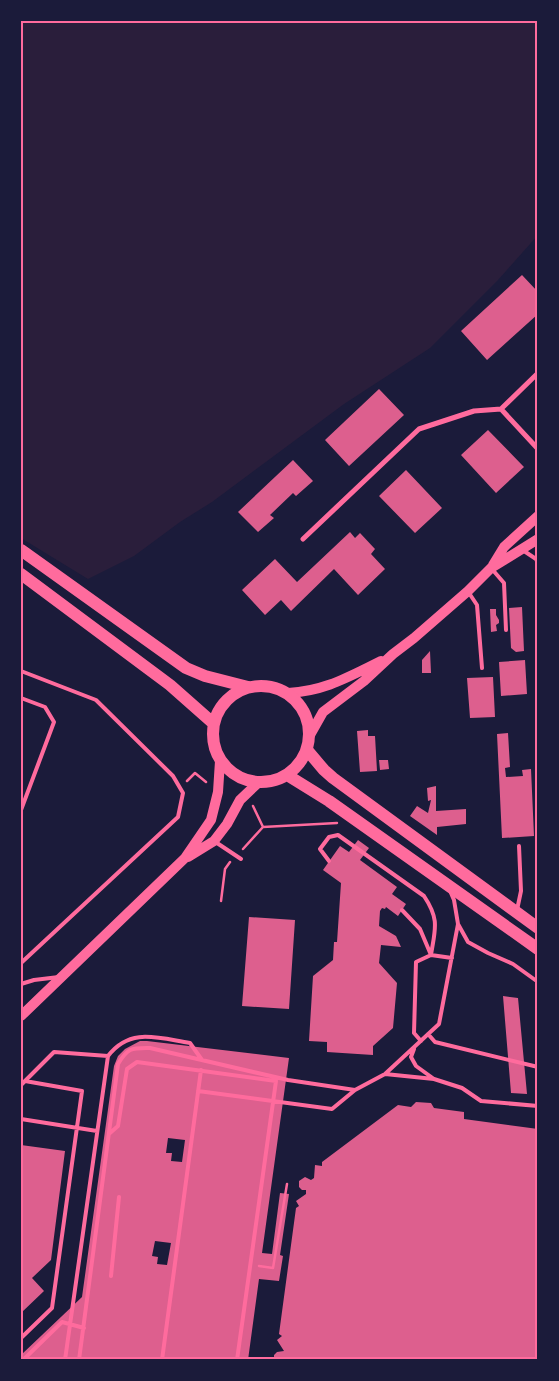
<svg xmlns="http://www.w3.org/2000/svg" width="559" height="1381" font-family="'PT Sans',sans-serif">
	<rect width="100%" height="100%" fill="#1b1b3a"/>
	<path fill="#2a1e3b" d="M21,21H538V235L498,280L430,348L344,404L212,502L180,522L134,556L88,579L21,538Z"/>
	<path fill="#dd5f8e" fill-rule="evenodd" d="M522,275L538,292L536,307L538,314L487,360L461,331Z
		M379,389L404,415L349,466L325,440Z
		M488,430L524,467L496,493L461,455Z
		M293,460L313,481L296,496L293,493L270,515L274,518L258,532L238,512Z
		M406,470L442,508L415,533L379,496Z
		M350,532L355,538L360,533L375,549L371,554L385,569L358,595L334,569L291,611L281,600L265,615L242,590L275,559L297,582Z
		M522,607L524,651L516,652L511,648L509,608Z
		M490,609H496V615L499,620V623L496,625L497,631L491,632Z
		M430,651L431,673H422V660Z
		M525,660L527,694L501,696L499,662Z
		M493,677L495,717L470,718L467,678Z
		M368,730V736H375L377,771L360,772L357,731Z
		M508,733L510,767L505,768L506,777L523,776L522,770L531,769L534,836L502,838L497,734Z
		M379,760H388L389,769L380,770Z
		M436,786V811L466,809V824L437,827V835L410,816L417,806L428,813L431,800L428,801L427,788Z
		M358,840L369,848L360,860L397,887L392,894L406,904L398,916L386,907L385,909L382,908L380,911L379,926L396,936L401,947L381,945L379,963L397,983L393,1028L373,1046V1055L327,1052V1042L309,1041L313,976L333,960L334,942H337L341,883L323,870L340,846L349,852Z
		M249,917L295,920L289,1009L242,1006Z
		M503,996L518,998L527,1094L511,1093Z
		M140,1041H147L289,1058L262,1253L272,1254L280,1193L289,1194L280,1255L283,1256L279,1281L259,1279L248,1360H21V1355L82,1297L114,1066L118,1056L125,1049ZM168,1138L185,1140L182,1162L171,1161L172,1153H166ZM155,1241L171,1243L167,1265L157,1264L158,1257L152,1256Z
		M416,1102L431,1103L434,1108L464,1112V1119L538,1129V1360H274V1355L277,1352L284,1351L277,1340L282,1336L279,1334L296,1208L299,1206L296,1201L306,1194V1190H302L299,1187V1181L305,1177L311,1180L314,1178L315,1165L322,1166V1162L398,1105L411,1107Z
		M21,1145L65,1151L51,1260L32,1278L44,1291L21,1313Z"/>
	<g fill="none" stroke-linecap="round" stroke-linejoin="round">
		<path stroke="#ff6b9d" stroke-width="2.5" d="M187,781L195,773L206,782
			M263,827L337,823
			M243,849L263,827L253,806
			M221,901L225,869L230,862
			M259,1266L273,1268L287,1184"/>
		<path stroke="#ff6b9d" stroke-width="4" d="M524,551L536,559L538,563
			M491,568L504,583L506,630
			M469,593L477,605L482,668
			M21,671L96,700L173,776L183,793L178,817L21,963
			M21,698L45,707L54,722L21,810
			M214,841L241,859
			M329,861L320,849L329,837L338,835L424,896C440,920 435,929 431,955L420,929L402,910
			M517,910L521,891L519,846
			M458,924L468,942L488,953L513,964L538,982
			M21,984L34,980L59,977
			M428,1034L435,1042L538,1067
			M421,1041L414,1033L416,962L431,955L452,958
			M414,1049L411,1057L416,1066L434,1079
			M385,1074L434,1079L462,1088L481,1101L538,1106
			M21,1085L54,1052L108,1056
			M198,1091L332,1109L355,1090
			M21,1119L97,1131
			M110,1133L118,1126L127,1069L137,1062L276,1081L237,1360
			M111,1276L119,1197
			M21,1338L52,1308L82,1091L25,1081
			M23,1360L62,1322L84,1328
			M65,1360L108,1056C130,1027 158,1038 190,1043L202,1060
			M79,1360L118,1064C128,1047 132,1048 150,1048L288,1080L355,1090L385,1074L439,1024L458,924L454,900L451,893
			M162,1360L201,1070"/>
		<path stroke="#ff6b9d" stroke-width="5" d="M501,409L538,449
			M303,539L419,429L474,411L501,409L538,373"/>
		<path stroke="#ff6b9d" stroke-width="10" d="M493,565L504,547L538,516
			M288,693C325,691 348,677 381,661
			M310,735L323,712L364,681L393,654L414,638L468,591L491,568L538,539
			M188,857L214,841L227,824L240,800L259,782
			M21,1016L185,858L211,820L218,792L220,761"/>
		<path stroke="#ff6b9d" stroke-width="12" d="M21,550L186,668L205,676L248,687
			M21,574L170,685L213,723
			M213 734a48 48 0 1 1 96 0a48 48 0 1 1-96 0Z
			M307,750L324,770L333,778L538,928
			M287,775L329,801L538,949"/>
	</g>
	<rect width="559" height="1381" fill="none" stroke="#1b1b3a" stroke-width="45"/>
	<rect x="22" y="22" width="514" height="1336" fill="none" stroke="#ff6b9d" stroke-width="2"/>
</svg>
